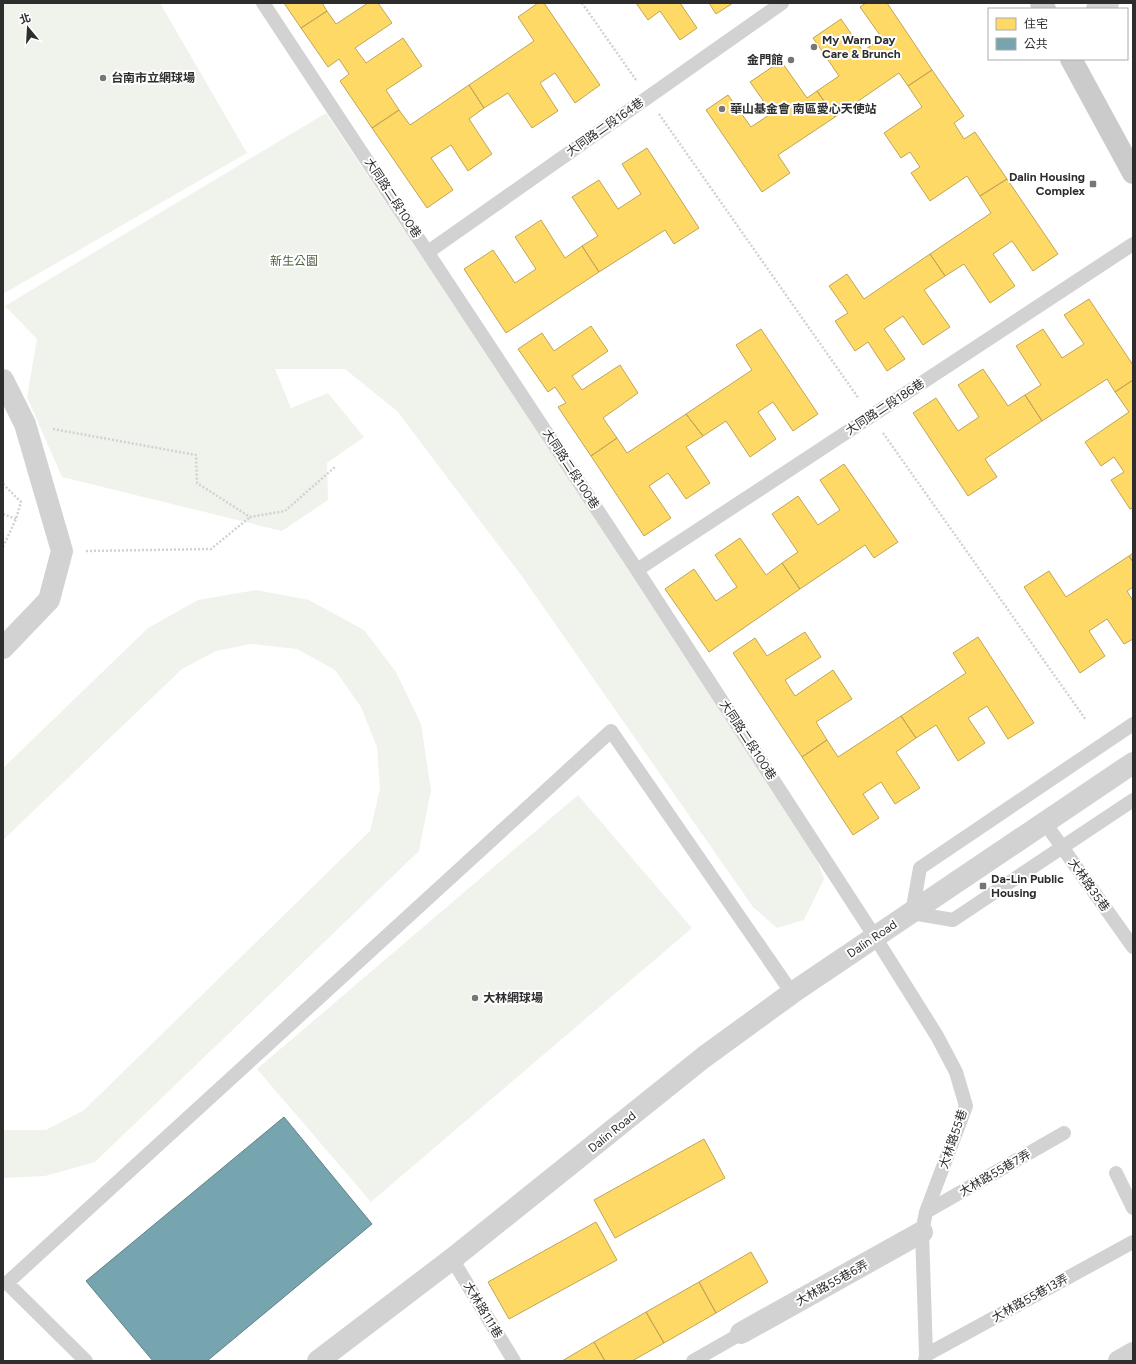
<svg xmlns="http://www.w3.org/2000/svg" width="1136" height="1364" font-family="Figtree,'Noto Sans TC',sans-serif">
	<rect width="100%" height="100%" fill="#fff"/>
	<path fill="#eff3ec" d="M3,3H160L247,153L3,294Z
		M326,113L809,838L824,879L804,920L777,928L753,907L521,575L397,411L345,369H275L291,408L328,393L364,437L327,463L328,500L282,531L62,477L27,397L37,339L5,306Z
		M256,590L309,600L364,630L396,672L421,724L431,790L419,851L95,1162L45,1176L3,1178V1130H46L84,1110L370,831L380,789L377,747L361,707L335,670L297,649L251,644L216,651L182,669L3,840V768L148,628L198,600Z
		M578,795L692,928L371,1202L257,1069Z"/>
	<path fill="#ffd966" stroke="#c0a555" d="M284,3H322L327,11L301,28Z
		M368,3H378L392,23L355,48L366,63L403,38L422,66L386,90L399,110L372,128L340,81L349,74L339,59L328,67L301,28L327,11L336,24Z
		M538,3H544L600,85L575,103L555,73L540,83L558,111L532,128L508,93L484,108L469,85L534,41L518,17Z
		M636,3H680L697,28L680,40L660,11L648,20Z
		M709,3H733L716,14Z
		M866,3H887L932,70L908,86L899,73L835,117L817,91L839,76L813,38L841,19L863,51L882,38L860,7Z
		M781,61L807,98L817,91L835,117L778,155L790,173L762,192L706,110L728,95L751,127L772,113L750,82Z
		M932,70L964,116L954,123L964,139L975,132L1007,179L980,196L967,176L930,201L911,173L920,167L910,152L901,158L884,133L922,107L908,86Z
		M469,85L484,108L469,119L492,154L468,171L451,145L431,158L453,190L427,208L372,128L399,110L410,125Z
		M647,148L699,228L674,244L665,230L599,272L582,246L598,236L572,197L599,180L618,209L641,194L622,164Z
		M1007,179L1058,254L1033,271L1012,241L993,254L1015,286L990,303L964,264L945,276L930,254L991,213L980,196Z
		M541,220L565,258L582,246L599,272L506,333L464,269L493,250L515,283L536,269L515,237Z
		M930,254L945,276L924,290L950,327L923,345L903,316L884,329L905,359L887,371L868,342L855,351L835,321L848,313L829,286L847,274L864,299Z
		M1089,299L1133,365V380L1115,392L1107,379L1042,421L1025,395L1041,385L1016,346L1043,329L1062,358L1084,344L1064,315Z
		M591,326L608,351L572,376L582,390L620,365L638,393L603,418L617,438L591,456L558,407L566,403L555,387L548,392L518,349L542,333L554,351Z
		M761,329L818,414L793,431L773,402L758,412L776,439L750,457L726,421L703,436L686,414L752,370L736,345Z
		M983,369L1008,406L1025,395L1042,421L985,459L997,477L968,496L913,413L936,398L958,431L979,417L958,385Z
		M1133,380V508L1130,509L1111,480L1124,472L1114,457L1101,466L1085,442L1129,412L1115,392Z
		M686,414L703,436L686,447L710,483L686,499L668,473L649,486L671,518L644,536L591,456L617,438L627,453Z
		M844,464L898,542L874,558L865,545L800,589L782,563L798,552L772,514L798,496L818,525L840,510L820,480Z
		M740,538L766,575L782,563L800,589L709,652L665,589L694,569L716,601L737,587L715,555Z
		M1133,553V562L1129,556Z
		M1129,556L1133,562V587L1127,591L1133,601V639L1124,644L1107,619L1089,631L1105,656L1080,673L1024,587L1049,571L1066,597Z
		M805,632L821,657L785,680L795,696L833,670L852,699L816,722L827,740L802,757L733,653L755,638L767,656Z
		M978,637L1034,723L1008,739L987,706L968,718L985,743L958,761L936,725L916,738L901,716L966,673L953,653Z
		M901,716L916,738L896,752L920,788L895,804L881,782L863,794L879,818L853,835L802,757L827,740L838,757Z
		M704,1139L725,1178L615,1238L594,1200Z
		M596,1222L617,1260L509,1319L488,1282Z
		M751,1252L768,1282L716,1313L699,1282Z
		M699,1282L716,1313L664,1343L646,1312Z
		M646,1312L664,1343L632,1361H605L594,1342Z
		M594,1342L605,1361H562Z"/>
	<path fill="#76a5af" stroke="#608188" d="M284,1117L372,1224L207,1361H153L86,1281Z"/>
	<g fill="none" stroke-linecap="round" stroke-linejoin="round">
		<path stroke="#d2d2d2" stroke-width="2.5" stroke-dasharray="2 2" stroke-linecap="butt" d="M582,3L636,80
			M659,114L859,399
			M53,429L196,455L197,483L250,517L285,511L335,467
			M883,433L1086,720
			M3,484L21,502L16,519L3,547
			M3,514L16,519
			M86,551L211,549L250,517"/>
		<path stroke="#d2d2d2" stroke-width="14" d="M263,3L637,570L875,937L937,1036L956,1072L966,1106L926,1212L922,1232L926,1355L925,1361
			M428,252L782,3
			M637,570L1133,244
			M1133,724L920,868L912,913L953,920L1133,800
			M1045,823L1133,947
			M1116,1173L1133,1208
			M926,1212L1064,1133
			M452,1259L514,1361
			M926,1355L1133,1242
			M86,1361L7,1283L611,731L792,993
			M693,1361L735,1337"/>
		<path stroke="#d2d2d2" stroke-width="22" d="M1097,9L1108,3
			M3,380L25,424L62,551L49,600L3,648
			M741,1333L922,1232
			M318,1361L452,1259L704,1057L792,993L1133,763
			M1119,1361L1133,1353"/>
		<path stroke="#cbcbcb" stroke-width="22" d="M1041,3L1045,9
			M1071,59L1133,173"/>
	</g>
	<g fill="#767676" stroke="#fff" stroke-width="1.5">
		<circle cx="814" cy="47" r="4"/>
		<circle cx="791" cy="60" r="4"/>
		<circle cx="103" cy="78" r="4"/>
		<circle cx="722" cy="109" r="4"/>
		<rect x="1089" y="180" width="8" height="8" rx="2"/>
		<rect x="979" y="882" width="8" height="8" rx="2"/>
		<circle cx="475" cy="998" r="4"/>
	</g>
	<g text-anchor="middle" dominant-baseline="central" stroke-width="4" stroke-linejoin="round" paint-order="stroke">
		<g font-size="12" font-weight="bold" fill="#2d2d2d" stroke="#fff" text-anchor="start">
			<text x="822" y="40">My Warn Day<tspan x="822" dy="14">Care &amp; Brunch</tspan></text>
			<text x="783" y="60" text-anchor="end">金門館</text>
			<text x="111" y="78">台南市立網球場</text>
			<text x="730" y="109">華山基金會 南區愛心天使站</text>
			<text x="1085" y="177" text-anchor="end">Dalin Housing<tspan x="1085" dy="14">Complex</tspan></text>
			<text x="991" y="879">Da-Lin Public<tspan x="991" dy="14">Housing</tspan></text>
			<text x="483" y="998">大林網球場</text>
		</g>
		<g font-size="12" fill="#2d2d2d" stroke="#fff">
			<text transform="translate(605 127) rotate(-35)">大同路二段164巷</text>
			<text transform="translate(393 198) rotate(57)">大同路二段100巷</text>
			<text transform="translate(885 407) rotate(-33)">大同路二段186巷</text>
			<text transform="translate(571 469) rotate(57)">大同路二段100巷</text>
			<text transform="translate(748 740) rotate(57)">大同路二段100巷</text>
			<text transform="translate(1089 885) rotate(55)">大林路35巷</text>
			<text transform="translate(872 939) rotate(-34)">Dalin Road</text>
			<text transform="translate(612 1132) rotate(-39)">Dalin Road</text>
			<text transform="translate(953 1139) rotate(-71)">大林路55巷</text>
			<text transform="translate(995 1173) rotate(-30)">大林路55巷7弄</text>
			<text transform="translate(832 1283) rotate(-29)">大林路55巷6弄</text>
			<text transform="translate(1030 1298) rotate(-29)">大林路55巷13弄</text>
			<text transform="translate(483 1310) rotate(59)">大林路111巷</text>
		</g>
		<g font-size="12" fill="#4f6340" stroke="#fff">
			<text x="294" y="261">新生公園</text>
		</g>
	</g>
	<rect width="1136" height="1364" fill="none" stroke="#2d2d2d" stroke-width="8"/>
	<rect x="988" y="8" width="140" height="52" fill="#ffffff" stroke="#ababab"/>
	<rect x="996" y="18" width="20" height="12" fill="#ffd966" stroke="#ababab"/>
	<text x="1024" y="28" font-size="12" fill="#2d2d2d">住宅</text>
	<rect x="996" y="38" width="20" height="12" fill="#76a5af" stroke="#ababab"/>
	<text x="1024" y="48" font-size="12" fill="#2d2d2d">公共</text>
	<g transform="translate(28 28) rotate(342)" stroke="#ffffff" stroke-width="3" paint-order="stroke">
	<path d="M0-3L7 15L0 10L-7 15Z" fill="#2d2d2d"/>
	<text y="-6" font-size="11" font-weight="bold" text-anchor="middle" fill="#2d2d2d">北</text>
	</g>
</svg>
